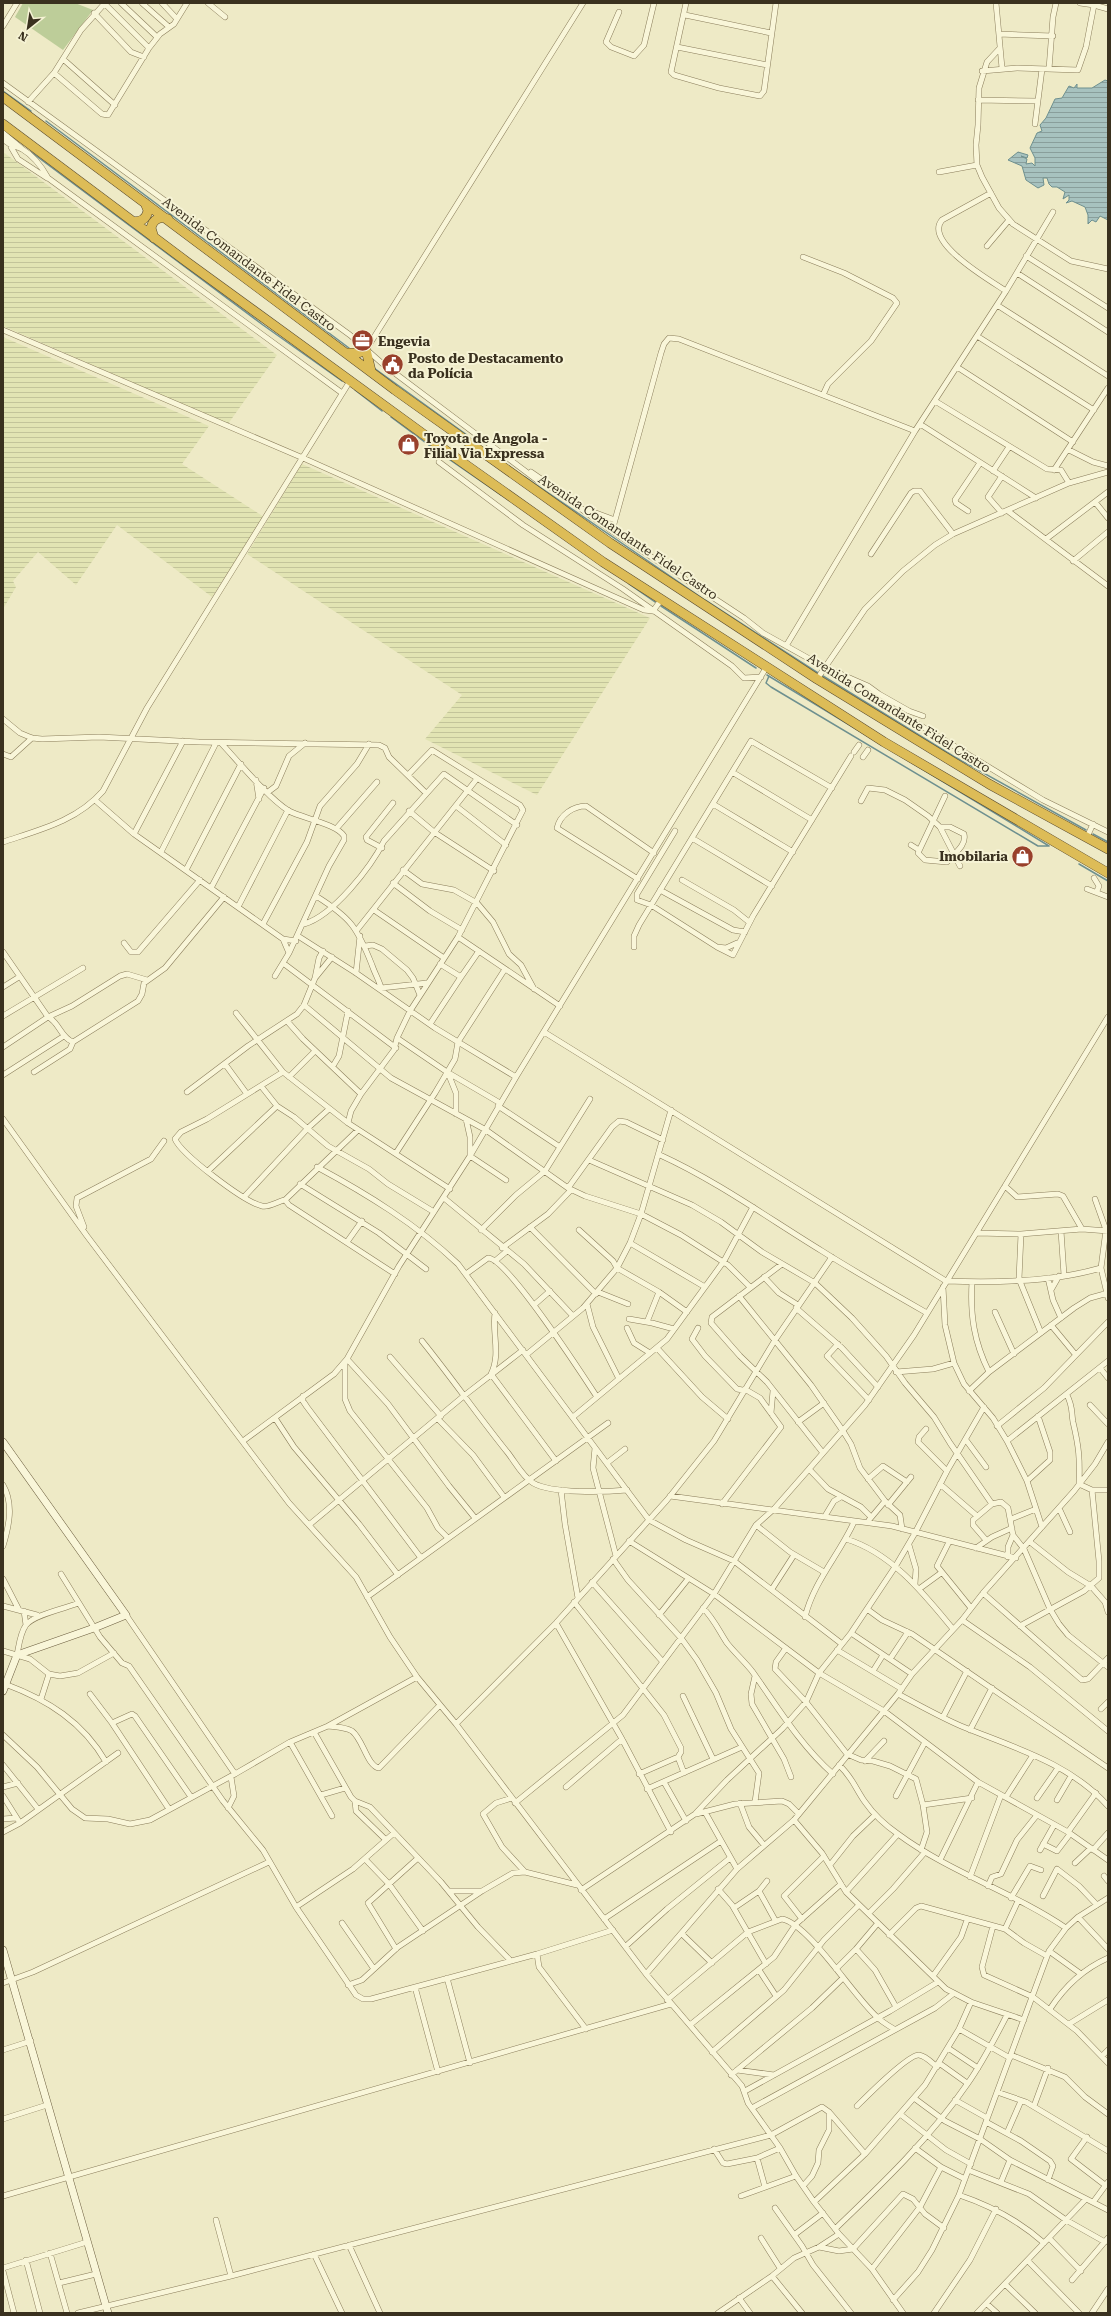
<svg xmlns="http://www.w3.org/2000/svg" width="1111" height="2316" font-family="'Roboto Serif',serif">
	<defs>
		<pattern id="farmland-rules" width="6" height="5" patternUnits="userSpaceOnUse"><rect width="6" height="5" fill="#e2e4b3"/><path d="M0 2.5h6" fill="none" stroke="#c3c49a"/></pattern>
		<pattern id="water-rules" width="6" height="5" patternUnits="userSpaceOnUse"><rect width="6" height="5" fill="#a7c2bf"/><path d="M0 2.5h6" fill="none" stroke="#899e9b"/></pattern>
	</defs>
	<rect width="100%" height="100%" fill="#eeeac6"/>
	<path fill="url(#farmland-rules)" d="M3,152L277,355L228,424L3,326Z
		M3,337L209,426L182,464L264,517L212,597L117,525L76,585L38,552L13,581L16,587L3,609Z
		M302,464L650,618L537,795L425,739L462,695L247,554Z"/>
	<path fill="#bdcd99" d="M23,3H75L93,10L63,50L15,17Z"/>
	<path fill="url(#water-rules)" stroke="#6e908f" d="M1105,80L1108,81V220L1100,216L1096,222L1092,220L1088,224V215L1085,207L1072,201L1066,203L1069,200V195L1063,199L1065,192L1057,187H1052L1049,184L1047,178H1043L1044,185L1038,188L1026,180L1022,166L1008,160L1018,152L1028,155L1027,158L1021,156L1027,159L1026,164L1032,163L1035,166V158L1030,148L1037,133L1042,131L1040,125L1046,118L1055,99L1062,98L1069,86L1074,88L1077,84V88H1092Z"/>
	<g fill="none" stroke-linecap="round" stroke-linejoin="round">
		<path stroke="#6e908f" stroke-width="1.5" d="M3,91L31,111
			M46,121L349,348
			M31,152L263,325L342,381
			M374,368L467,435
			M355,390L382,411
			M391,417L430,446
			M437,451L501,495
			M525,477L705,600L818,673
			M629,584L655,602
			M661,606L756,668
			M767,675L1049,846
			M769,676L766,683L771,687L1038,846H1049
			M823,676L953,756L1086,830
			M1093,834L1108,842
			M1079,864L1108,881"/>
		<defs>
			<path id="street" d="M121,3L157,37
				M142,3L169,27
				M162,3L177,19
				M208,3L225,17
				M686,3L671,72L674,75L719,88L760,96L764,91L776,3
				M996,3L1002,68
				M1080,3L1094,5
				M105,4L149,48
				M619,12L606,42L611,47L634,56L644,45L654,3
				M94,13L131,52L144,57
				M685,15L771,33
				M3,26L17,3
				M999,34L1053,36
				M677,47L767,65
				M1000,48L987,62L979,88L978,125L976,145L977,165L982,177L999,208L1013,224L1071,261L1108,269
				M63,59L115,105
				M1049,69L1053,17L1056,3
				M982,71L1017,68L1078,70L1086,47L1094,5L1108,9
				M54,73L102,114L108,115L149,48L160,34L174,24L187,3
				M3,83L350,335L384,365L537,480L552,488L612,531L744,618L763,633L824,667L1043,800L1108,832
				M978,100L1037,101
				M28,102L54,73L81,30L105,3
				M1035,124L1042,69
				M3,133L21,148
				M3,139C11,147 14,145 22,149C34,156 42,167 48,178L342,393
				M11,147L18,159L47,178
				M939,172L977,165
				M991,193L942,220C923,242 991,281 1006,291
				M987,246L1009,220
				M1026,256L1108,308
				M803,257L844,273L893,298L897,303L871,341L828,384L823,395
				M1017,273L1108,332
				M997,305L1108,376
				M3,330L303,458L644,610L653,611
				M977,336L1094,410
				M366,350L583,3
				M957,367L1073,442
				M935,401L1047,469L1061,470L1069,483
				M920,424L1036,498
				M1069,450L1093,462L1108,466
				M439,462L523,525L623,589L732,666L744,678L761,677
				M1054,470L1108,388
				M993,471L1009,447
				M531,472L547,483
				M1002,476L988,497L1002,513
				M1095,502L1108,518
				M585,509L615,520
				M968,511L956,503L955,500L980,463
				M1008,511L1108,586
				M612,531L661,353L664,344L669,338L679,339L915,431
				M1046,539L1108,492
				M871,554L911,493L914,491H920L953,534
				M1073,561L1108,532
				M653,611L661,600
				M786,646L915,431L1006,291L1053,212
				M836,672L868,686L879,694L909,711L923,716
				M817,679L865,609L903,571L935,545L953,534L1069,483L1108,472
				M3,719L20,733L32,738L42,739L99,737L199,742L379,745L385,748L389,757L426,793
				M221,743C237,760 269,799 289,811C302,818 337,824 344,836V840L329,866L289,953
				M854,752L859,745
				M3,754L11,757L32,738
				M863,757L868,750
				M732,772L812,820
				M256,780L259,799
				M268,792L276,786L289,756L305,743
				M95,800L134,834L283,939L296,941
				M861,801L868,788L885,790L905,800L928,816L940,827L960,866
				M713,804L793,852
				M456,806L506,845
				M409,811L434,832L494,871
				M940,827H950L964,834C967,846 953,854 947,862L925,860L918,853L945,796
				M336,829L377,782
				M675,831L637,894V900L651,905L717,947L726,948L737,943
				M134,834L183,741
				M1087,837L1093,824
				M692,838L772,886
				M3,842C39,830 77,821 103,791L147,708L350,381
				M911,845L919,850
				M382,848L367,840L366,837L393,803
				M161,852L216,743
				M186,870L241,764
				M403,870L422,884L454,890L477,903L493,922L509,954L521,965L534,989
				M1094,878L1099,886L1097,891
				M638,879L557,828C560,815 573,806 586,806L654,853
				M682,880L734,910L749,922
				M393,883L430,911L462,930
				M211,888L264,788
				M1087,889L1108,897
				M660,890L733,930L745,932
				M316,896C351,918 357,927 372,965C375,974 380,982 382,991
				M238,907L288,810
				M374,910L444,958
				M263,924L307,842L320,806L357,764L369,744
				M304,924C333,916 371,867 384,841L444,774L517,825
				M357,930L476,780
				M298,936L356,973L435,1028L516,1077
				M458,937L560,1006
				M124,943L131,952H138L200,880
				M365,946L373,945L382,949L407,970L413,978L420,995
				M634,947V936L639,925L751,741L832,788
				M717,947L733,955L753,916L851,756
				M3,952L48,1017C59,1022 61,1038 73,1042L138,1001L142,994L144,983L165,968L224,897
				M283,963L396,1048
				M356,973L360,936
				M275,976L289,953L283,939
				M461,977L479,951
				M315,978L319,958L323,951
				M3,987L19,977
				M381,988L427,983
				M304,1005L391,1078L486,1130L568,1188L585,1196L641,1214L681,1235L728,1265L750,1287
				M236,1013L283,1072L348,1123L450,1189
				M3,1016L83,968
				M287,1021L303,1039L361,1094
				M430,1024L461,977L440,964
				M544,1032L946,1281C996,1283 1053,1282 1101,1268
				M397,1038L447,1072L500,1103
				M3,1047L48,1017L72,1006L120,976L127,974L147,980
				M225,1064L247,1094
				M333,1066L339,1056L348,1011
				M34,1072L70,1049L73,1042
				M283,1072L207,1119L181,1132L175,1139C181,1154 244,1202 262,1206C269,1208 278,1201 285,1200
				M448,1073L456,1093V1114
				M3,1075L64,1036
				M289,1077L315,1051
				M261,1086L277,1106L294,1117L328,1146L369,1169L388,1184L434,1212
				M187,1092L248,1046L297,1014L304,1005L315,978L332,957
				M498,1106L560,1147
				M3,1119L87,1236L289,1503L356,1577L390,1637L417,1677L456,1724L646,1974L742,2086L748,2103L780,2148L796,2176L814,2202L839,2234L872,2269L903,2313
				M466,1119L470,1137V1156L506,1180
				M348,1123L351,1111L361,1094L394,1050L397,1038L410,1011L458,937L523,810L520,805L432,750L408,775
				M358,1130L285,1200L289,1205L395,1274
				M396,1153L435,1093L455,1059L458,1042L505,969
				M660,1155C717,1181 768,1218 822,1251C857,1273 892,1293 927,1313
				M589,1160L692,1205L721,1222L762,1252L815,1283L852,1318L886,1356L905,1383L934,1417L950,1443L992,1504
				M317,1167C367,1194 416,1224 458,1264L649,1520L686,1540L734,1561L842,1644
				M208,1171L277,1106
				M300,1184L379,1233L426,1269
				M1005,1186L1017,1197L1058,1194L1063,1196L1082,1229
				M568,1188L612,1127L619,1121L626,1122L663,1140
				M244,1197L308,1128L329,1109
				M444,1198L524,1264L573,1316
				M1095,1199L1106,1230L1101,1268L1108,1298
				M84,1227L76,1206L77,1198L151,1159L164,1141
				M530,1227L596,1294
				M481,1230L516,1195L545,1171L590,1099
				M579,1230L613,1261L617,1268L659,1292L687,1312
				M1061,1231L1064,1275
				M977,1233L1021,1234L1082,1229L1108,1231
				M1021,1234L1019,1279L1041,1333
				M347,1242L362,1221
				M630,1243L705,1287
				M502,1248L548,1214L571,1190
				M495,1261L507,1251
				M782,1264L712,1317L711,1323L740,1356L767,1382L823,1453
				M466,1274L488,1258C506,1257 584,1377 597,1397
				M764,1277L779,1293L798,1305
				M1048,1278L1053,1300L1061,1318
				M972,1282C970,1315 974,1342 989,1372
				M943,1287L945,1325L954,1363L964,1384L993,1418L1007,1441L1027,1481L1042,1527
				M1051,1290L1059,1276
				M598,1292L628,1304
				M739,1296L811,1385L843,1431L851,1444L860,1468L885,1501L900,1515L902,1529
				M587,1304L593,1327L619,1379
				M534,1305L550,1291
				M796,1308L842,1348L878,1387
				M995,1312L1014,1354
				M495,1313C492,1334 501,1354 491,1374L556,1461
				M629,1319L652,1323L674,1329
				M647,1322L659,1292
				M1051,1325L1075,1354
				M627,1328L634,1343L650,1353
				M698,1328L692,1339L705,1356L737,1389L748,1391L760,1398L781,1427L722,1504
				M422,1341C452,1378 478,1416 508,1453C515,1462 523,1477 533,1483C552,1494 605,1492 627,1490
				M838,1344L827,1356L869,1400
				M657,1348L702,1397L728,1419
				M526,1355L583,1308L617,1268L630,1243L641,1214L671,1110
				M390,1357L441,1416
				M347,1359L388,1404L449,1486L475,1518
				M345,1362V1399L350,1411L427,1508L438,1528L448,1538
				M1100,1368L1108,1378
				M896,1372L933,1369L954,1363
				M969,1391L989,1372L1074,1308L1090,1298L1108,1293
				M1067,1395C1073,1407 1071,1410 1073,1422C1079,1447 1080,1459 1079,1484L1092,1490H1108
				M303,1396V1401L307,1407L421,1558
				M1090,1405L1108,1424
				M771,1413L773,1391
				M573,1417L667,1339L724,1261L753,1207
				M275,1418L294,1447L359,1524L398,1575
				M438,1419L473,1455L504,1497
				M798,1422L824,1403
				M997,1426L1044,1388L1108,1322
				M926,1429L919,1437L918,1442L947,1471
				M966,1440L986,1467
				M243,1441L334,1374L347,1359L399,1266L470,1156L516,1077L766,668
				M1007,1441L1108,1361
				M595,1448L593,1468L616,1556
				M607,1463L625,1449
				M809,1469L828,1489L861,1507L871,1517
				M868,1479L883,1466L907,1482
				M1027,1481L1050,1460V1452L1038,1416
				M940,1484L977,1516
				M3,1485C14,1504 9,1526 3,1546
				M561,1490L565,1524L578,1598
				M670,1496L892,1526L1016,1558
				M888,1505L911,1477
				M1059,1508L1070,1532
				M825,1516L834,1501L841,1497
				M1011,1519L1036,1509
				M869,1520L885,1501
				M309,1525L465,1395L523,1350
				M756,1525L790,1552L824,1572
				M846,1539C892,1553 924,1594 953,1629
				M986,1540L973,1525V1520L992,1504L1001,1502L1008,1508L1013,1535L1024,1549L1050,1609L1059,1624L1068,1635L1108,1667
				M629,1541L714,1594L819,1673L884,1711L978,1782L1068,1832L1108,1860
				M949,1542L937,1566L971,1608
				M1030,1542L1068,1572L1091,1586L1105,1602L1108,1612
				M909,1545L916,1569L915,1584
				M976,1548L992,1537L1012,1528
				M1008,1557V1547L1013,1535
				M613,1559L628,1580L681,1638L697,1660L716,1693L731,1729L759,1773L755,1802
				M61,1574L100,1637L122,1663L129,1666L223,1801L263,1850L296,1907L356,1995L363,1999H371L537,1954L613,1930
				M3,1579L19,1610
				M592,1582L663,1662
				M772,1589L794,1555
				M919,1589L941,1573
				M983,1593L1082,1680L1088,1679L1108,1658
				M367,1597L608,1423
				M574,1602L664,1715L681,1748V1752L678,1757L639,1774
				M3,1606L37,1615
				M703,1608C714,1619 719,1631 727,1643C735,1653 744,1661 752,1671C777,1706 800,1745 833,1774
				M867,1609L882,1620L912,1634L1108,1768
				M24,1611L26,1625
				M126,1615L235,1774L290,1742L328,1726L417,1677
				M659,1615L688,1579
				M805,1617C814,1581 839,1555 854,1522
				M962,1620L1030,1667L1108,1731
				M556,1623L622,1739L671,1832
				M1020,1626L1084,1591L1099,1578V1561L1092,1490
				M851,1633L912,1674
				M786,1648L776,1662L775,1669L806,1702L847,1754L861,1760L873,1761L890,1766L916,1779L923,1805L972,1798
				M837,1650L902,1689
				M3,1651L30,1659L49,1674L60,1676L78,1673L114,1653
				M17,1655C19,1645 20,1633 26,1625C33,1615 66,1608 79,1603
				M890,1659L908,1632
				M873,1671L883,1655
				M755,1676L751,1694L752,1704L784,1759L791,1777
				M5,1684C48,1700 83,1722 106,1762
				M90,1694L112,1723L169,1809
				M898,1694C919,1705 940,1717 961,1726C1012,1747 1070,1763 1108,1806
				M683,1696L713,1759
				M41,1699L49,1674
				M1101,1709L1108,1702
				M943,1717L967,1671
				M112,1723L132,1714L135,1716L191,1797
				M456,1724L556,1623L667,1500L714,1441L775,1340L832,1257
				M328,1726C336,1727 345,1727 352,1731C363,1739 367,1766 379,1768L440,1705
				M970,1730L992,1688
				M314,1732L351,1797L355,1801L370,1807L441,1882L478,1927L510,1960
				M3,1735L37,1767L72,1809L85,1818L108,1819L130,1824L150,1820L235,1774
				M290,1742L332,1816
				M678,1757L684,1773
				M865,1761L884,1741
				M3,1765L38,1809
				M839,1765C853,1778 855,1788 865,1802C874,1815 885,1825 898,1834C949,1872 1013,1892 1066,1928
				M664,1782L686,1821
				M3,1787L18,1783
				M566,1787L622,1739
				M647,1789L742,1747
				M321,1795L345,1788
				M3,1796L20,1823
				M896,1796L925,1742
				M1006,1797L1033,1755
				M512,1798L496,1803L483,1814L502,1847L525,1872
				M1037,1798L1058,1768
				M1057,1800L1071,1776
				M355,1801L356,1811L386,1840L394,1833
				M515,1803L623,1715L714,1594L756,1525L774,1509L865,1405L914,1335L1108,1017
				M740,1803L749,1827L764,1845
				M228,1808L234,1796L231,1777
				M705,1812L737,1869
				M696,1814L735,1804L782,1801L789,1804L799,1814
				M3,1819L16,1818
				M794,1820L822,1853L846,1892L946,1989L971,2002L1024,2020
				M3,1832L20,1823L118,1753
				M1068,1832L1096,1793
				M1043,1844L1057,1851L1070,1834
				M921,1850L927,1832L923,1805
				M1040,1850L1054,1825
				M1093,1850L1108,1833
				M365,1859L389,1884L423,1931
				M940,1860L978,1782
				M1075,1863L1091,1848
				M830,1865L853,1836L875,1815
				M1104,1876L1108,1881
				M970,1877L1001,1795
				M988,1886L992,1877L1001,1874L1017,1840L1037,1815
				M718,1889L732,1905L766,1964
				M581,1890L695,1814L727,1780L782,1729L806,1702L819,1673L851,1633L895,1567L915,1533L947,1471L984,1407
				M449,1891H482
				M759,1891L775,1920
				M846,1892L898,1834
				M1043,1896L1057,1869L1079,1886L1097,1905
				M1011,1898L1030,1866L1041,1870
				M296,1907L353,1869L386,1840
				M734,1908L759,1891L767,1881
				M869,1913L893,1889L925,1852
				M1078,1917L1108,1949
				M604,1919L721,1841
				M802,1919L784,1896L824,1856
				M342,1923L374,1969
				M993,1926L982,1967L984,1975L1033,1997L1077,2031L1108,2063
				M1005,1929L1018,1901
				M682,1934L712,1963
				M889,1935L916,1908L921,1906L1005,1929L1024,1943L1047,1956
				M626,1946L667,1909L730,1858
				M396,1949L368,1903L418,1858
				M856,1949L878,1923
				M1049,1951L1081,1974
				M537,1954L539,1967L586,2029
				M836,1969L856,1949L875,1970L896,2007
				M759,1970L776,1996
				M646,1974L737,1869L794,1820L898,1694L912,1674L962,1620L983,1593L1074,1491L1095,1464L1108,1442
				M933,1976L961,1937L967,1920
				M447,1978L470,2063
				M3,1983L33,1972L269,1862
				M348,1985L362,1980L398,1947L482,1891L513,1873L525,1872L577,1885
				M415,1987L438,2072
				M667,2000L748,1932L782,1919C809,1924 854,1997 877,2017C882,2022 889,2026 894,2029
				M1050,2009C1065,1986 1083,1969 1108,1958
				M1069,2024L1108,2000
				M690,2025L774,1957L796,1924L841,1884
				M959,2029L1010,2058
				M948,2048L978,2068
				M3,2050L31,2041
				M712,2052L784,1990L824,1940L859,1905
				M1011,2055L1065,2077L1085,2097L1108,2114
				M1102,2056L1108,2050
				M939,2063L967,2083
				M737,2070L774,2075
				M731,2075L812,2008L843,1978
				M745,2091L890,2011L938,1982
				M997,2092L1026,2102L1108,2151
				M914,2098L945,2121L980,2139L1010,2160L1108,2210
				M955,2100L987,2118
				M857,2106C866,2097 909,2054 919,2055C926,2056 932,2063 937,2067
				M1034,2106L1048,2068
				M752,2108L935,2008L953,1994
				M900,2114L946,2150L971,2164
				M3,2119L47,2105
				M986,2122L1021,2141L1050,2161L1053,2166L1048,2180
				M1007,2133L1021,2101
				M1087,2137L1071,2159L1105,2185
				M915,2148L941,2167L965,2179
				M714,2149L723,2163L727,2164L757,2158L780,2148
				M757,2158L765,2187
				M968,2170L1029,2194L1066,2220L1105,2242
				M1001,2182L1010,2160
				M803,2186L812,2176L818,2163L819,2150L829,2130V2112
				M959,2195C992,2206 1018,2220 1044,2243
				M3,2196L671,2004
				M741,2196L796,2176
				M1094,2201L1108,2182
				M814,2202L865,2154L925,2085L959,2029L971,2002
				M775,2208L802,2246L813,2265L851,2313
				M216,2220L231,2276
				M835,2229C882,2184 931,2137 968,2083C983,2062 995,2038 1007,2015
				M794,2235L823,2213
				M761,2238L780,2268
				M1049,2238L1081,2271
				M349,2245L380,2313
				M819,2247L839,2251L853,2249L903,2194L913,2199L925,2214L944,2228
				M50,2253L67,2313
				M314,2254L342,2313
				M26,2260L40,2313
				M1028,2261L1079,2313
				M3,2268L87,2242
				M872,2269L920,2207L941,2167
				M3,2271L14,2313
				M772,2276L802,2313
				M1072,2280L1108,2238
				M59,2283L96,2274
				M1005,2284L1035,2313
				M739,2298L750,2313
				M893,2300L918,2272L932,2250L959,2195L1049,1951L1066,1928L1078,1917L1108,1898
				M987,2304L997,2313
				M78,2313L231,2276L771,2135L822,2107L829,2112L865,2154
				M718,2313L772,2276L794,2258L819,2247L839,2234
				M934,2313L970,2260L996,2209
				M977,2313L1085,2200
				M1092,2313L1108,2289"/>
			<path id="secondary" d="M3,1442L126,1615L94,1628L17,1655L3,1691
				M3,1950L108,2313"/>
			<path id="highway" d="M3,97L395,390L610,543L817,679L989,784L1108,849
				M3,124L187,262L452,455L603,562L884,742L1108,873
				M132,221C140,223 147,219 148,210L145,203
				M154,238L151,228C153,219 160,216 168,219
				M346,353H358L366,350L371,371"/>
		</defs>
		<use href="#street" stroke="#8a7d5b" stroke-width="6"/>
		<use href="#secondary" stroke="#6c5e3f" stroke-width="8"/>
		<use href="#highway" stroke="#584a2f" stroke-width="10"/>
		<use href="#street" stroke="#f9f6d9" stroke-width="5"/>
		<use href="#secondary" stroke="#f9f6d9" stroke-width="7"/>
		<use href="#highway" stroke="#ddbc57" stroke-width="9"/>
	</g>
	<defs>
		<symbol id="office-disc" viewBox="-11 -11 22 22"><circle r="9.5" fill="#99402b" stroke="#f6f3d5"/><path d="M-6-3h4V-5.5h4V-3h4V5H-6ZM-1-4.5V-3h2v-1.5ZM-6 0V1H6V0Z" fill="#fff"/></symbol>
		<symbol id="civic-disc" viewBox="-11 -11 22 22"><circle r="9.5" fill="#99402b" stroke="#f6f3d5"/><path d="M-.6-6.5H3V-4.5H.6V-3L4-1V1h2V6H-6V1h2V-1L-.6-3ZM-1.2 2.5V6h2.4V2.5Z" fill="#fff"/></symbol>
		<symbol id="shop-disc" viewBox="-11 -11 22 22"><circle r="9.5" fill="#99402b" stroke="#f6f3d5"/><path d="M-5-2.5h2.3a2.7 3.5 0 0 1 5.4 0H5L5.5 6h-11ZM-1.5-2.5h3a1.5 2.3 0 0 0-3 0Z" fill="#fff"/></symbol>
	</defs>
	<g fill-rule="evenodd">
		<use href="#office-disc" x="350" y="328" width="25" height="25"/>
		<use href="#civic-disc" x="380" y="352" width="25" height="25"/>
		<use href="#shop-disc" x="396" y="432" width="25" height="25"/>
		<use href="#shop-disc" x="1010" y="844" width="25" height="25"/>
	</g>
	<g text-anchor="middle" dominant-baseline="central" stroke-width="4" stroke-linejoin="round" paint-order="stroke">
		<g font-size="13" fill="#3a311f" stroke="#f6f3d5">
			<text transform="translate(249 264) rotate(37)">Avenida Comandante Fidel Castro</text>
			<text transform="translate(628 537) rotate(34)">Avenida Comandante Fidel Castro</text>
			<text transform="translate(899 713) rotate(32)">Avenida Comandante Fidel Castro</text>
		</g>
		<g font-size="13" font-weight="bold" fill="#3a311f" stroke="#f6f3d5" text-anchor="start">
			<text x="378" y="341">Engevia</text>
			<text x="408" y="358">Posto de Destacamento<tspan x="408" dy="15">da Polícia</tspan></text>
			<text x="424" y="438">Toyota de Angola -<tspan x="424" dy="15">Filial Via Expressa</tspan></text>
			<text x="1008" y="856" text-anchor="end">Imobilaria</text>
		</g>
	</g>
	<rect width="1111" height="2316" fill="none" stroke="#3a311f" stroke-width="8"/>
	<g transform="translate(28 28) rotate(210)" stroke="#f6f3d5" stroke-width="3" paint-order="stroke">
	<path d="M0-3L7 15L0 10L-7 15Z" fill="#3a311f"/>
	<text y="-6" font-size="11" font-weight="bold" text-anchor="middle" fill="#3a311f">N</text>
	</g>
</svg>
